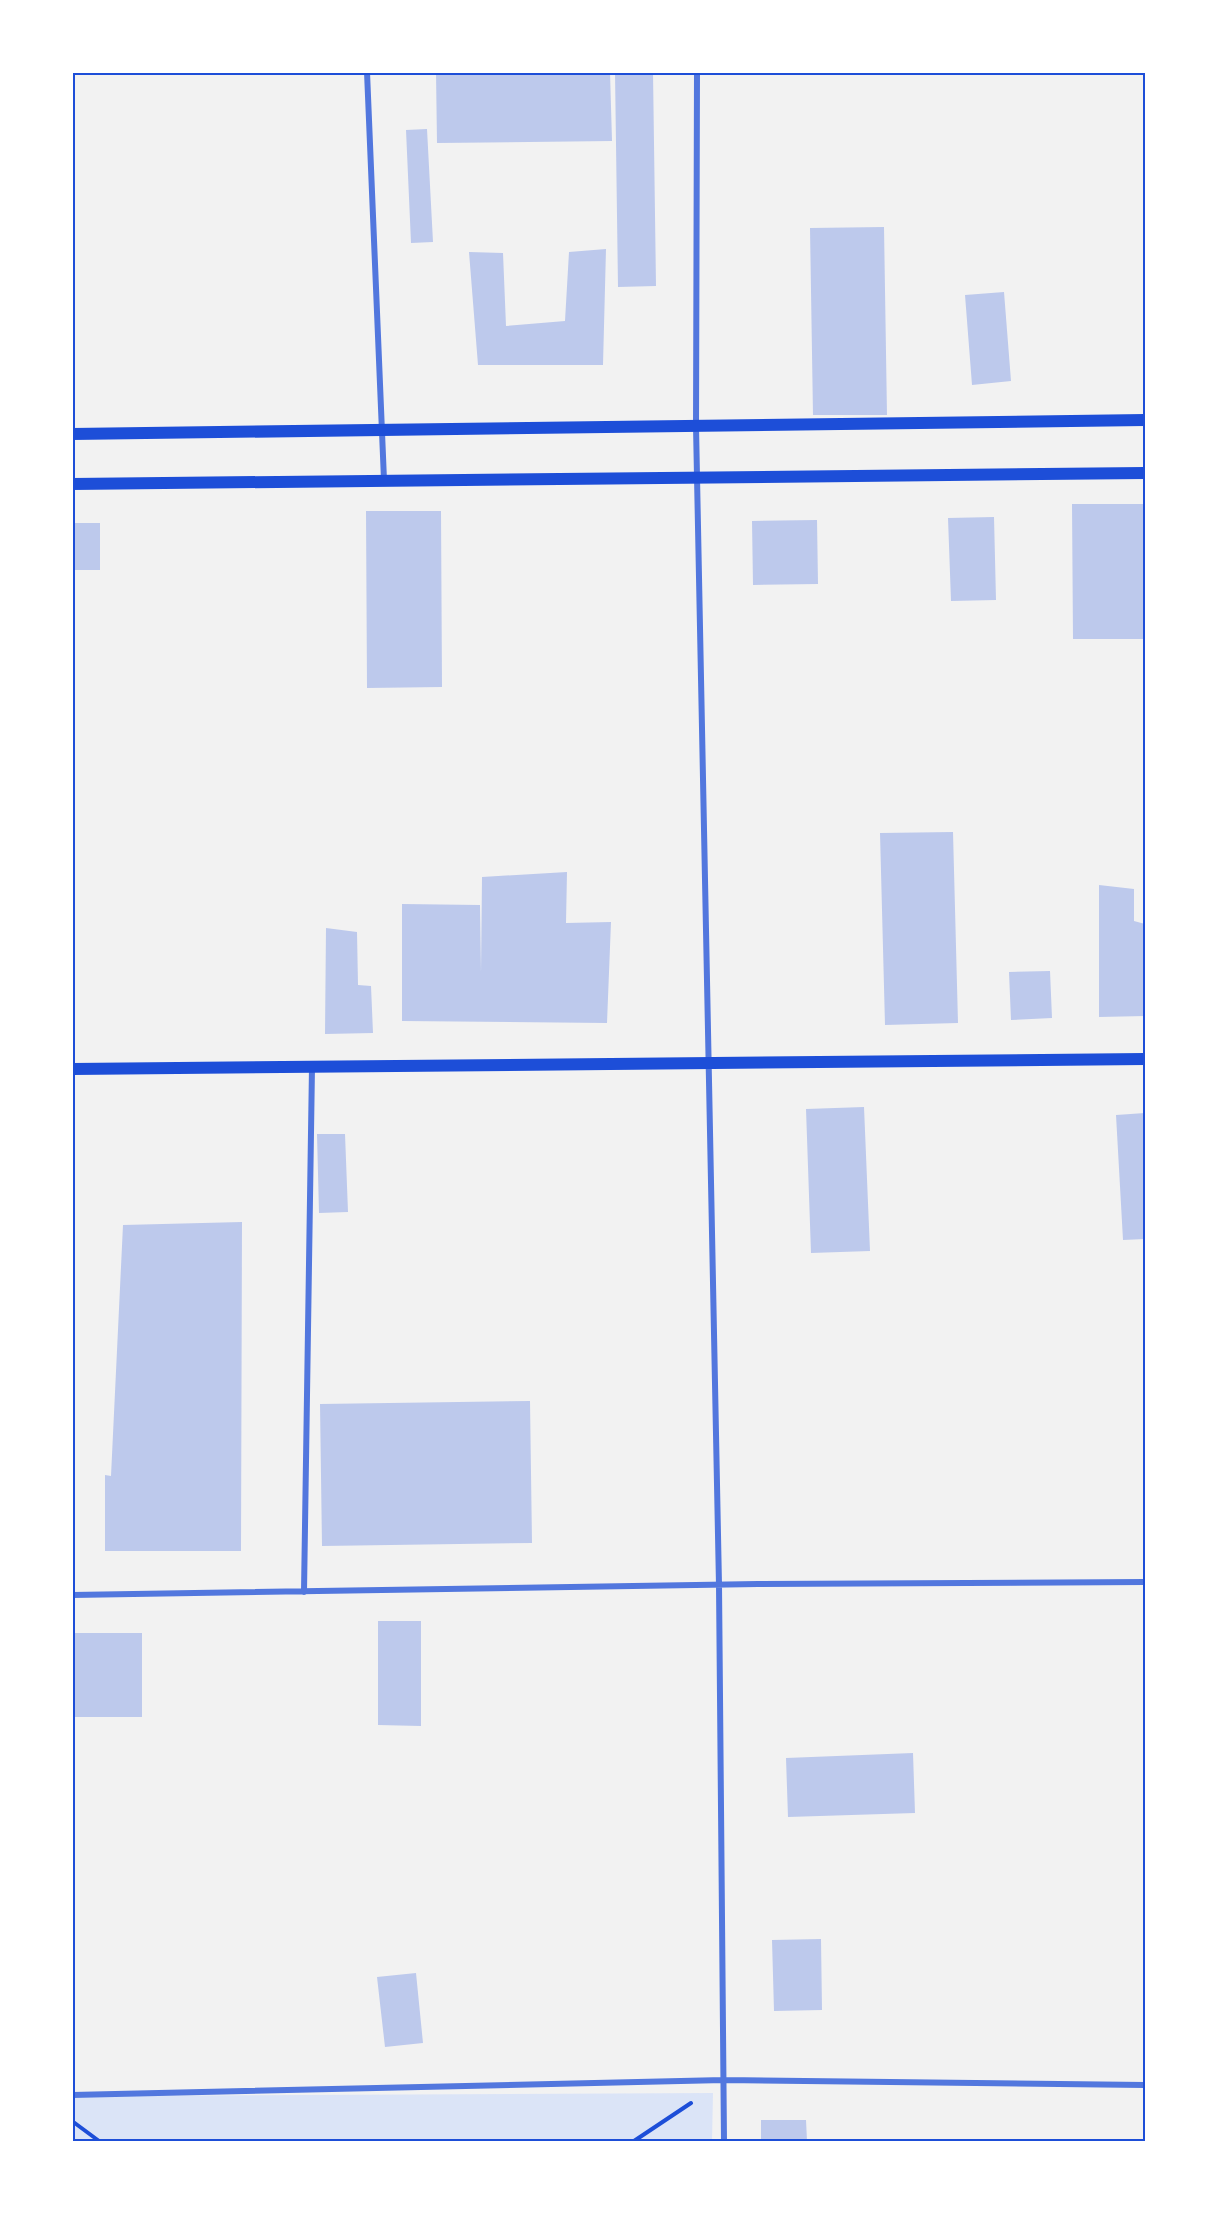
<svg xmlns="http://www.w3.org/2000/svg" width="1217" height="2213" font-family="Lora,serif">
	<rect width="100%" height="100%" fill="#f2f2f2"/>
	<path fill="#dbe4f7" d="M713,2093L712,2141H72V2096Z"/>
	<path fill="#bdc9ec" d="M436,72H610L612,141L437,143Z
		M615,72H653L656,286L618,287Z
		M427,129L433,242L411,243L406,130Z
		M884,227L887,415H813L810,228Z
		M606,249L603,365H478L469,252L503,253L506,326L565,321L569,252Z
		M1004,292L1011,381L972,385L965,295Z
		M1072,504H1145V639H1073Z
		M366,511H441L442,687L367,688Z
		M994,517L996,600L951,601L948,518Z
		M817,520L818,584L753,585L752,521Z
		M72,523H100V570H72Z
		M953,832L958,1023L885,1025L880,833Z
		M567,872L566,923L611,922L607,1023L402,1021V904L480,905L481,973L482,877Z
		M1099,885L1134,889V921L1145,924V1016L1099,1017Z
		M326,928L357,932L358,985L371,986L373,1033L325,1034Z
		M1050,971L1052,1018L1011,1020L1009,972Z
		M864,1107L870,1251L811,1253L806,1109Z
		M1145,1113V1239L1123,1240L1116,1115Z
		M317,1134H345L348,1212L319,1213Z
		M242,1222L241,1551H105V1475L111,1476L123,1225Z
		M530,1401L532,1543L322,1546L320,1404Z
		M378,1621H421V1726L378,1725Z
		M72,1633H142V1717H72Z
		M913,1753L915,1813L788,1817L786,1758Z
		M821,1939L822,2010L774,2011L772,1940Z
		M416,1973L423,2043L385,2047L377,1977Z
		M761,2120H806L807,2141H761Z"/>
	<g fill="none" stroke-linecap="round" stroke-linejoin="round">
		<path stroke="#1d4ed8" stroke-width="4" d="M72,2121L99,2141
			M634,2141L691,2103"/>
		<path stroke="#5277de" stroke-width="6" d="M367,72L384,480
			M697,72L696,426L719,1585L724,2141
			M304,1592L312,1067
			M72,1595L758,1584L1145,1582
			M72,2095L724,2080L1145,2085"/>
		<path stroke="#1d4ed8" stroke-width="12" d="M72,434L1145,420
			M72,484L1145,473
			M72,1069L1145,1059"/>
	</g>
	<rect width="1217" height="2213" fill="none" stroke="#ffffff" stroke-width="147"/>
	<rect x="74" y="74" width="1070" height="2066" fill="none" stroke="#1d4ed8" stroke-width="2"/>
</svg>
